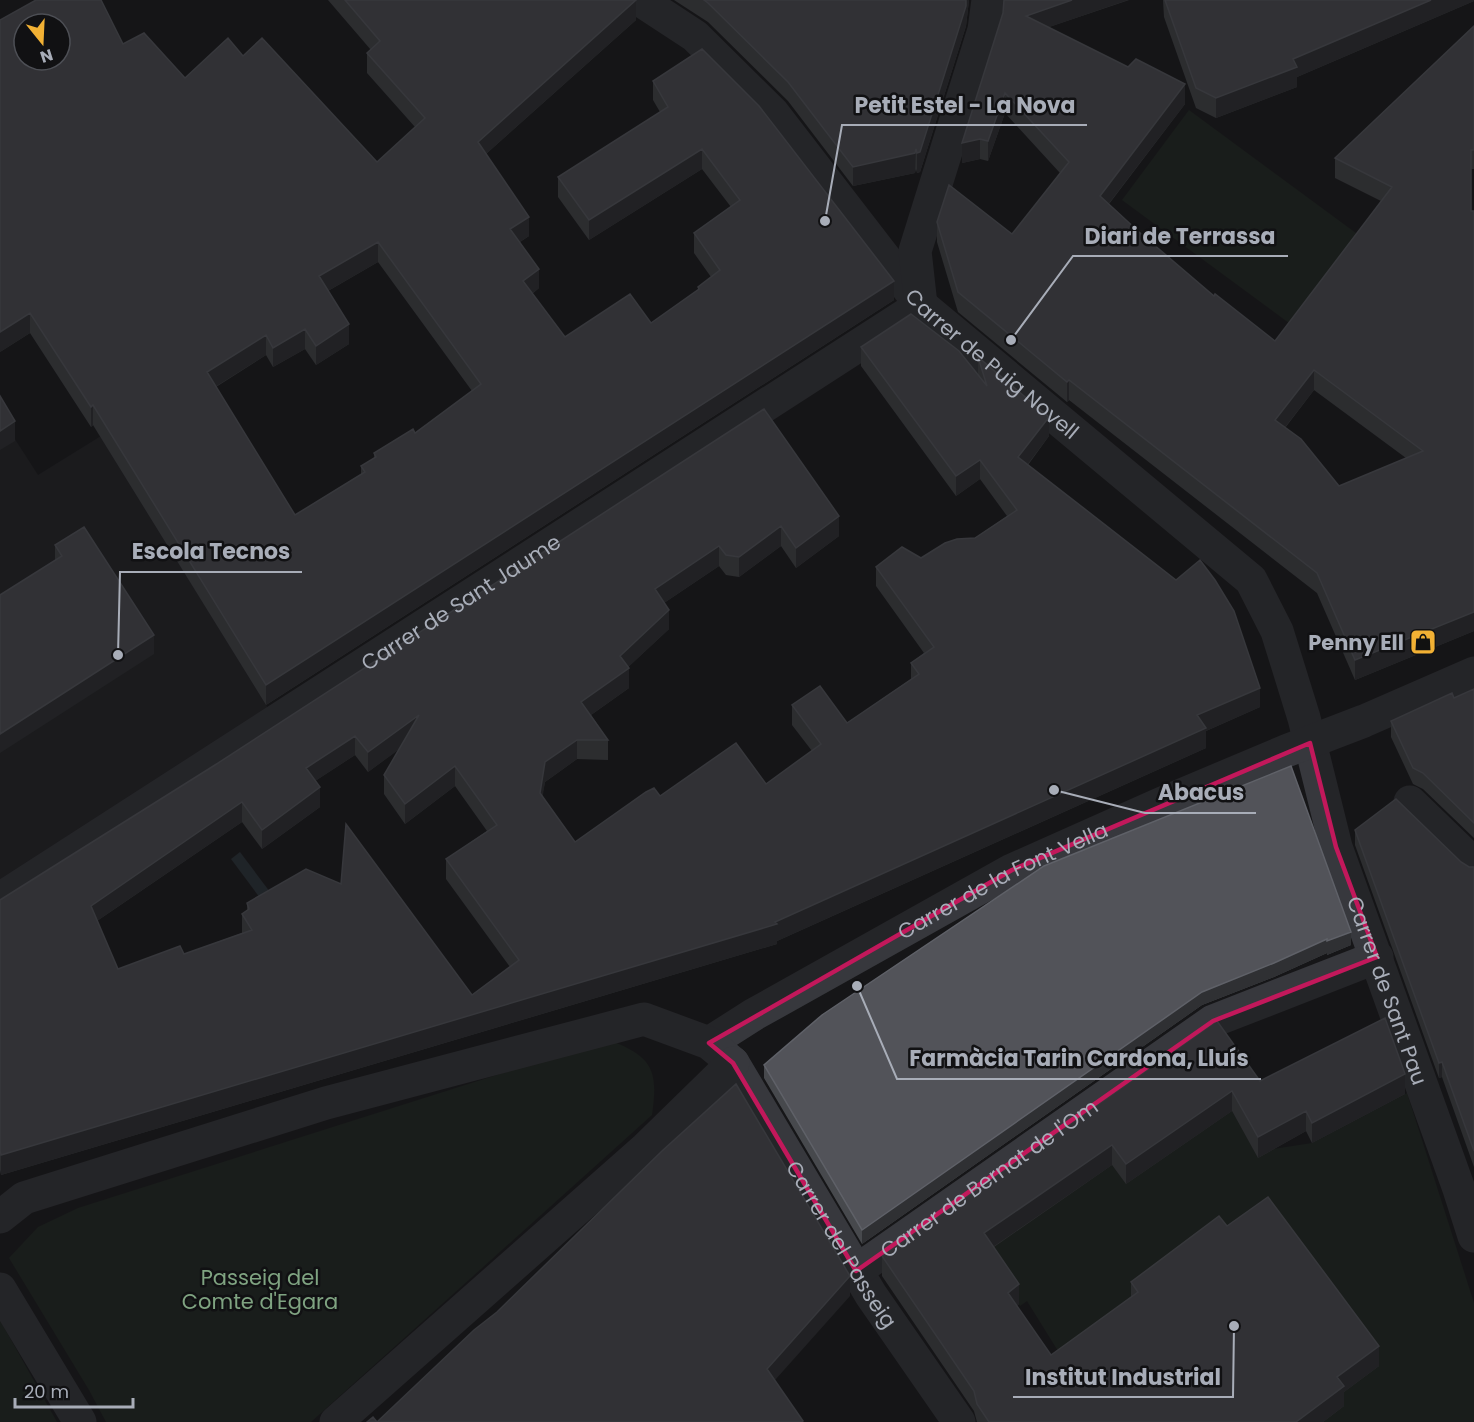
<svg xmlns="http://www.w3.org/2000/svg" width="1474" height="1422" font-family="Poppins,sans-serif">
	<rect width="100%" height="100%" fill="#161618"/>
	<path fill="#222225" d="M0,416L38,475L101,436L271,713L0,889Z"/>
	<path fill="#1e261f" d="M1189,110L1360,236L1293,326L1122,200Z
		M614,1042C654,1058 658,1073 652,1115L311,1422H106L89,1390L9,1258L38,1227L78,1208L588,1046Z
		M1407,1093L1474,1303V1422H1102L1027,1301L1020,1306L984,1253L1112,1165L1126,1183L1232,1111L1258,1157L1273,1149L1312,1143Z
		M0,1320L57,1422H0Z"/>
	<path fill="#2c353c" d="M240,852L276,900L266,906L231,859Z"/>
	<g fill="none" stroke-linecap="round" stroke-linejoin="round">
		<g stroke="#37383d" stroke-width="33">
			<path id="s1" d="M640,0L695,36L773,113L921,305L1251,580L1277,631L1304,718L1336,847L1459,1189L1474,1236"/>
			<path d="M1410,802L1474,864"/>
			<path id="s2" d="M0,899L921,305L915,251L984,30L988,0"/>
			<path id="s3" d="M709,1043L753,1015L1012,870L1160,804L1286,751L1364,721L1474,673"/>
			<path id="s4" d="M0,1217L24,1198L326,1103L644,1019L709,1043L733,1063L871,1295L959,1422"/>
			<path id="s5" d="M856,1271L1213,1021L1377,957"/>
			<path d="M0,1289L80,1422"/>
			<path d="M336,1422L646,1148L733,1063"/>
		</g>
	</g>
	<path fill="#47494d" fill-rule="evenodd" d="M328,0H636V20L486,154L529,236L520,242L539,288L532,294L565,337L651,323L698,290V287L711,277L694,253V233L731,207L702,169L589,240L558,197V177L660,112L653,100V81L894,300L266,705L93,425L91,427L30,333L0,352L123,44L185,78L243,56L377,162L415,127L367,73V53L371,50ZM378,262L472,391L415,433L374,453V458L361,466V474L295,515L216,387L266,355L273,367L305,349L316,365L349,344L328,291Z
		M674,0H969L966,26L920,172L917,173L916,169L915,173L853,186L788,101L708,22Z
		M1004,0H1129L1049,27L1185,104L1109,204L1139,232L1214,296L1275,341L1381,201L1335,178V158L1474,26V169H1471L1474,631L1355,680L1317,593L1069,400L1067,402L958,312L937,242V222L1012,234L1060,173L1005,113L988,161L980,159L962,163L1003,13ZM1314,390L1406,458L1339,486L1285,428Z
		M1163,0H1474V1L1297,77V87L1216,118L1196,108L1164,17Z
		M861,347L978,375V357L1049,436L1028,465L1260,707L1206,731V748L777,941V944L1,1175L0,1170V900L215,765L764,409L839,536L796,568L781,546L739,577L726,575L719,566L664,603L669,629L628,667L629,688L591,715L608,740V760L577,759L545,782L542,796L575,842L660,796L766,784L812,751L792,725V705L847,723L911,679V663L924,653L876,586V567L921,558L975,538L1007,516L980,479L956,496L861,366ZM399,749L384,775V794L405,824L455,786L487,831L446,859V879L510,967L472,995L247,903V910L242,914V933L184,954L118,969L97,921L242,822L262,849L320,807L315,781L355,755L368,772Z
		M55,545L154,654L55,560Z
		M1474,689V838L1423,789L1413,784L1391,737V721L1454,698Z
		M1355,830L1461,862L1469,867H1474V1167L1442,1077L1439,1078L1355,845Z
		M1044,866L1351,945L1327,955V953L1274,977L1202,1005L862,1244L764,1078V1065Z
		M1217,1021L1260,1081L1405,1094L1312,1143L1306,1131L1258,1158L1232,1111L1126,1184L1112,1165L994,1247L1019,1304L1017,1306L1051,1355L1131,1297V1282L1227,1226L1379,1366L1344,1392V1406L1323,1422H977L974,1411L882,1276V1256Z"/>
	<path fill="#2f3033" d="M636,0V20L478,161V142Z
		M966,0H969L966,26L920,172L917,173V153Z
		M1072,0H1128L1026,35V16Z
		M1431,0H1474V1L1297,77V87L1216,118V98L1293,59Z
		M1185,84V104L1100,215V196Z
		M1005,93V113L988,161V141Z
		M980,139V159L962,163V143Z
		M702,149V169L589,240V220Z
		M916,149L915,173L853,186V167Z
		M529,217V236L510,248V229Z
		M378,242V262L319,296V276Z
		M539,269V288L523,301V281Z
		M894,281V300L266,705V685Z
		M30,313V333L0,352V332Z
		M349,324V344L316,365V346Z
		M305,329V349L273,367V348Z
		M266,335V355L207,392V372Z
		M1314,370V390L1275,440V420Z
		M1069,380V400L1067,402V382Z
		M93,405V425L91,427V407Z
		M1049,417V436L1018,477V457Z
		M15,421V441L0,450V431Z
		M980,460V479L956,496V476Z
		M839,516V536L796,568V548Z
		M781,526V546L739,577V557Z
		M719,546V566L655,609V589Z
		M669,610V629L622,673L629,668V688L581,722V702L620,656Z
		M1474,612V631L1355,680V660Z
		M154,635V654L0,753V734Z
		M1260,688V707L1206,731V748L777,941V944L1,1175V1155L775,922L1197,715Z
		M419,715V735L368,772V752Z
		M355,736V755L306,787V768Z
		M577,740V759L545,782L540,813V793L545,762Z
		M455,766V786L405,824V804Z
		M320,787V807L262,849V830Z
		M242,802V822L91,925V906Z
		M1351,932V945L1327,955V941Z
		M1327,939V953L1274,977L1202,1005L862,1244V1230L1202,992Z
		M1442,1062V1077L1439,1078V1063Z
		M1405,1074V1094L1312,1143V1123Z
		M1232,1091V1111L1126,1184V1164Z
		M1306,1111V1131L1258,1158V1137Z
		M1112,1145V1165L984,1253V1233Z
		M850,1276V1296L767,1389V1369Z
		M1019,1284V1304L1008,1313V1293Z
		M1379,1346V1366L1344,1392V1406L1323,1422H1296L1337,1377Z"/>
	<path fill="#525359" stroke="#5f6168" stroke-width="1.5" fill-rule="evenodd" d="M36,0H101L123,44L144,33L185,78L228,38L243,56L262,38L377,162L425,118L367,53L380,41L345,0H636L478,142L529,217L510,229L539,269L523,281L565,337L630,294L651,323L699,289L698,287L720,270L694,233L740,200L702,149L589,220L558,177L668,107L653,81L702,49L759,106L894,281L266,685L93,405L91,407L30,313L0,332V20ZM24,24H60V60H24ZM378,242L481,384L415,433L413,429L374,453L376,457L361,466L365,472L295,515L207,372L266,335L273,348L305,329L316,346L349,324L319,276Z
		M704,0H966V6L920,152L917,153L916,149L915,153L853,167L788,82L708,3Z
		M1004,0H1072L1026,16L1128,67L1136,59L1185,84L1100,196L1139,232L1214,296L1215,294L1275,341L1392,187L1335,158L1474,26V150H1471V211H1474V612L1355,660L1317,573L1069,380L1067,382L958,292L937,222L949,185L1012,234L1069,162L1005,93L988,141L980,139L962,143L1003,13ZM1314,370L1423,451L1339,486L1301,439L1275,420Z
		M1165,0H1431L1293,59L1297,67L1216,98L1196,88Z
		M911,314L959,351L987,386L978,357L1049,417L1018,457L1176,580L1200,560L1215,580L1234,611L1260,688L1197,715L1206,728L775,922L777,924L1,1155L0,1151V900L215,765L764,409L839,516L796,548L781,526L739,557L726,555L719,546L655,589L669,610L620,656L629,668L581,702L608,740H577L545,762L540,793L575,842L646,792L654,788L660,796L736,743L766,784L821,744L792,705L820,686L847,723L919,674L911,663L934,647L876,567L902,547L921,558L945,543L957,539L975,538L1017,510L980,460L956,476L861,347ZM419,715L384,775L405,804L455,766L497,825L446,859L519,960L472,995L346,824L341,884L306,869L247,903L249,909L242,914L252,930L184,954L180,946L118,969L91,906L242,802L262,830L320,787L306,768L355,736L368,752Z
		M0,396L15,421L0,431Z
		M84,527L154,635L0,734V595L62,556L55,545Z
		M1474,689V823L1423,773L1413,768L1391,721L1452,693L1454,698Z
		M1291,766L1351,932L1327,941V939L1274,963L1202,992L862,1230L764,1065L822,1015L1044,866Z
		M1396,799L1461,862L1469,867H1474V1151L1442,1062L1439,1063L1355,830Z
		M1385,1018L1405,1074L1312,1123L1306,1111L1258,1137L1232,1091L1126,1164L1112,1145L984,1233L1019,1284L1008,1293L1051,1355L1138,1292L1131,1282L1219,1216L1227,1226L1268,1197L1379,1346L1337,1377L1344,1386L1296,1422H989L977,1404L974,1391L882,1256L1217,1021L1260,1081Z
		M736,1084L850,1276L767,1369L803,1421L802,1422H367L373,1417L377,1422L474,1330L497,1312L662,1151Z"/>
	<path d="M0 0H1474V1422H0ZM1310,743L1336,847L1377,957L1213,1021L856,1271L733,1063L709,1043L1012,870Z" fill="#161618" fill-opacity=".55" fill-rule="evenodd"/>
	<path fill="none" stroke="#c2185b" stroke-width="4.5" stroke-linejoin="round" d="M1310,743L1336,847L1377,957L1213,1021L856,1271L733,1063L709,1043L1012,870Z"/>
	<defs>
		<symbol id="shop-square" viewBox="-11 -11 22 22"><rect x="-9" y="-9" width="18" height="18" rx="4" fill="#f2b134" stroke="#111113"/><path d="M-5-2.5h2.3a2.7 3.5 0 0 1 5.4 0H5L5.5 6h-11ZM-1.5-2.5h3a1.5 2.3 0 0 0-3 0Z" fill="#111"/></symbol>
	</defs>
	<g fill-rule="evenodd">
		<use href="#shop-square" x="1408" y="627" width="30" height="30"/>
	</g>
	<g text-anchor="middle" dominant-baseline="central" stroke-width="5" stroke-linejoin="round" paint-order="stroke">
		<g font-size="21" fill="#a8adb8" stroke="#111113">
			<text stroke="none"><textPath href="#s1" startOffset="510">Carrer de Puig Novell</textPath></text>
			<text stroke="none"><textPath href="#s2" startOffset="548">Carrer de Sant Jaume</textPath></text>
			<text stroke="none"><textPath href="#s3" startOffset="336">Carrer de la Font Vella</textPath></text>
			<text stroke="none"><textPath href="#s1" startOffset="1281">Carrer de Sant Pau</textPath></text>
			<text stroke="none"><textPath href="#s5" startOffset="162">Carrer de Bernat de l'Om</textPath></text>
			<text stroke="none"><textPath href="#s4" startOffset="988">Carrer del Passeig</textPath></text>
		</g>
		<g font-size="21" font-weight="bold" fill="#a8adb8" stroke="#111113" text-anchor="end">
			<text x="1404" y="642">Penny Ell</text>
		</g>
		<g font-size="21" fill="#7fa381" stroke="#111113">
			<text x="260" y="1277">Passeig del<tspan x="260" dy="24">Comte d'Egara</tspan></text>
		</g>
	</g>
	<path fill="none" stroke="#a8adb8" stroke-width="2" d="M825 221L842 125H1087M1011 340L1073 256H1288M118 655L120 572H302M1054 790L1145 813H1256M857 986L897 1079H1261M1234 1326L1233 1397H1013"/>
	<g fill="#a8adb8" stroke="#111113" stroke-width="2">
		<circle cx="825" cy="221" r="6"/>
		<circle cx="1011" cy="340" r="6"/>
		<circle cx="118" cy="655" r="6"/>
		<circle cx="1054" cy="790" r="6"/>
		<circle cx="857" cy="986" r="6"/>
		<circle cx="1234" cy="1326" r="6"/>
	</g>
	<g font-size="22" text-anchor="middle" font-weight="bold" fill="#a8adb8" stroke="#111113" stroke-width="5" stroke-linejoin="round" paint-order="stroke">
		<text x="965" y="113">Petit Estel - La Nova</text>
		<text x="1180" y="244">Diari de Terrassa</text>
		<text x="211" y="559">Escola Tecnos</text>
		<text x="1201" y="800">Abacus</text>
		<text x="1079" y="1066">Farmàcia Tarin Cardona, Lluís</text>
		<text x="1123" y="1385">Institut Industrial</text>
	</g>
	<g transform="translate(42 42) rotate(162)"><circle r="28" fill="#111113" stroke="#4d4f55" stroke-width="1.5"/>
	<path d="M0-4.5L10 22L0 15L-10 22Z" fill="#f2b134"/>
	<text y="-9" font-size="16" font-weight="bold" text-anchor="middle" fill="#a8adb8">N</text>
	</g>
	<path d="M15 1398v9h118v-9" fill="none" stroke="#a8adb8" stroke-width="3"/>
	<text x="24" y="1398" font-size="18" fill="#a8adb8" stroke="#111113" stroke-width="4.5" paint-order="stroke">20 m</text>
</svg>
